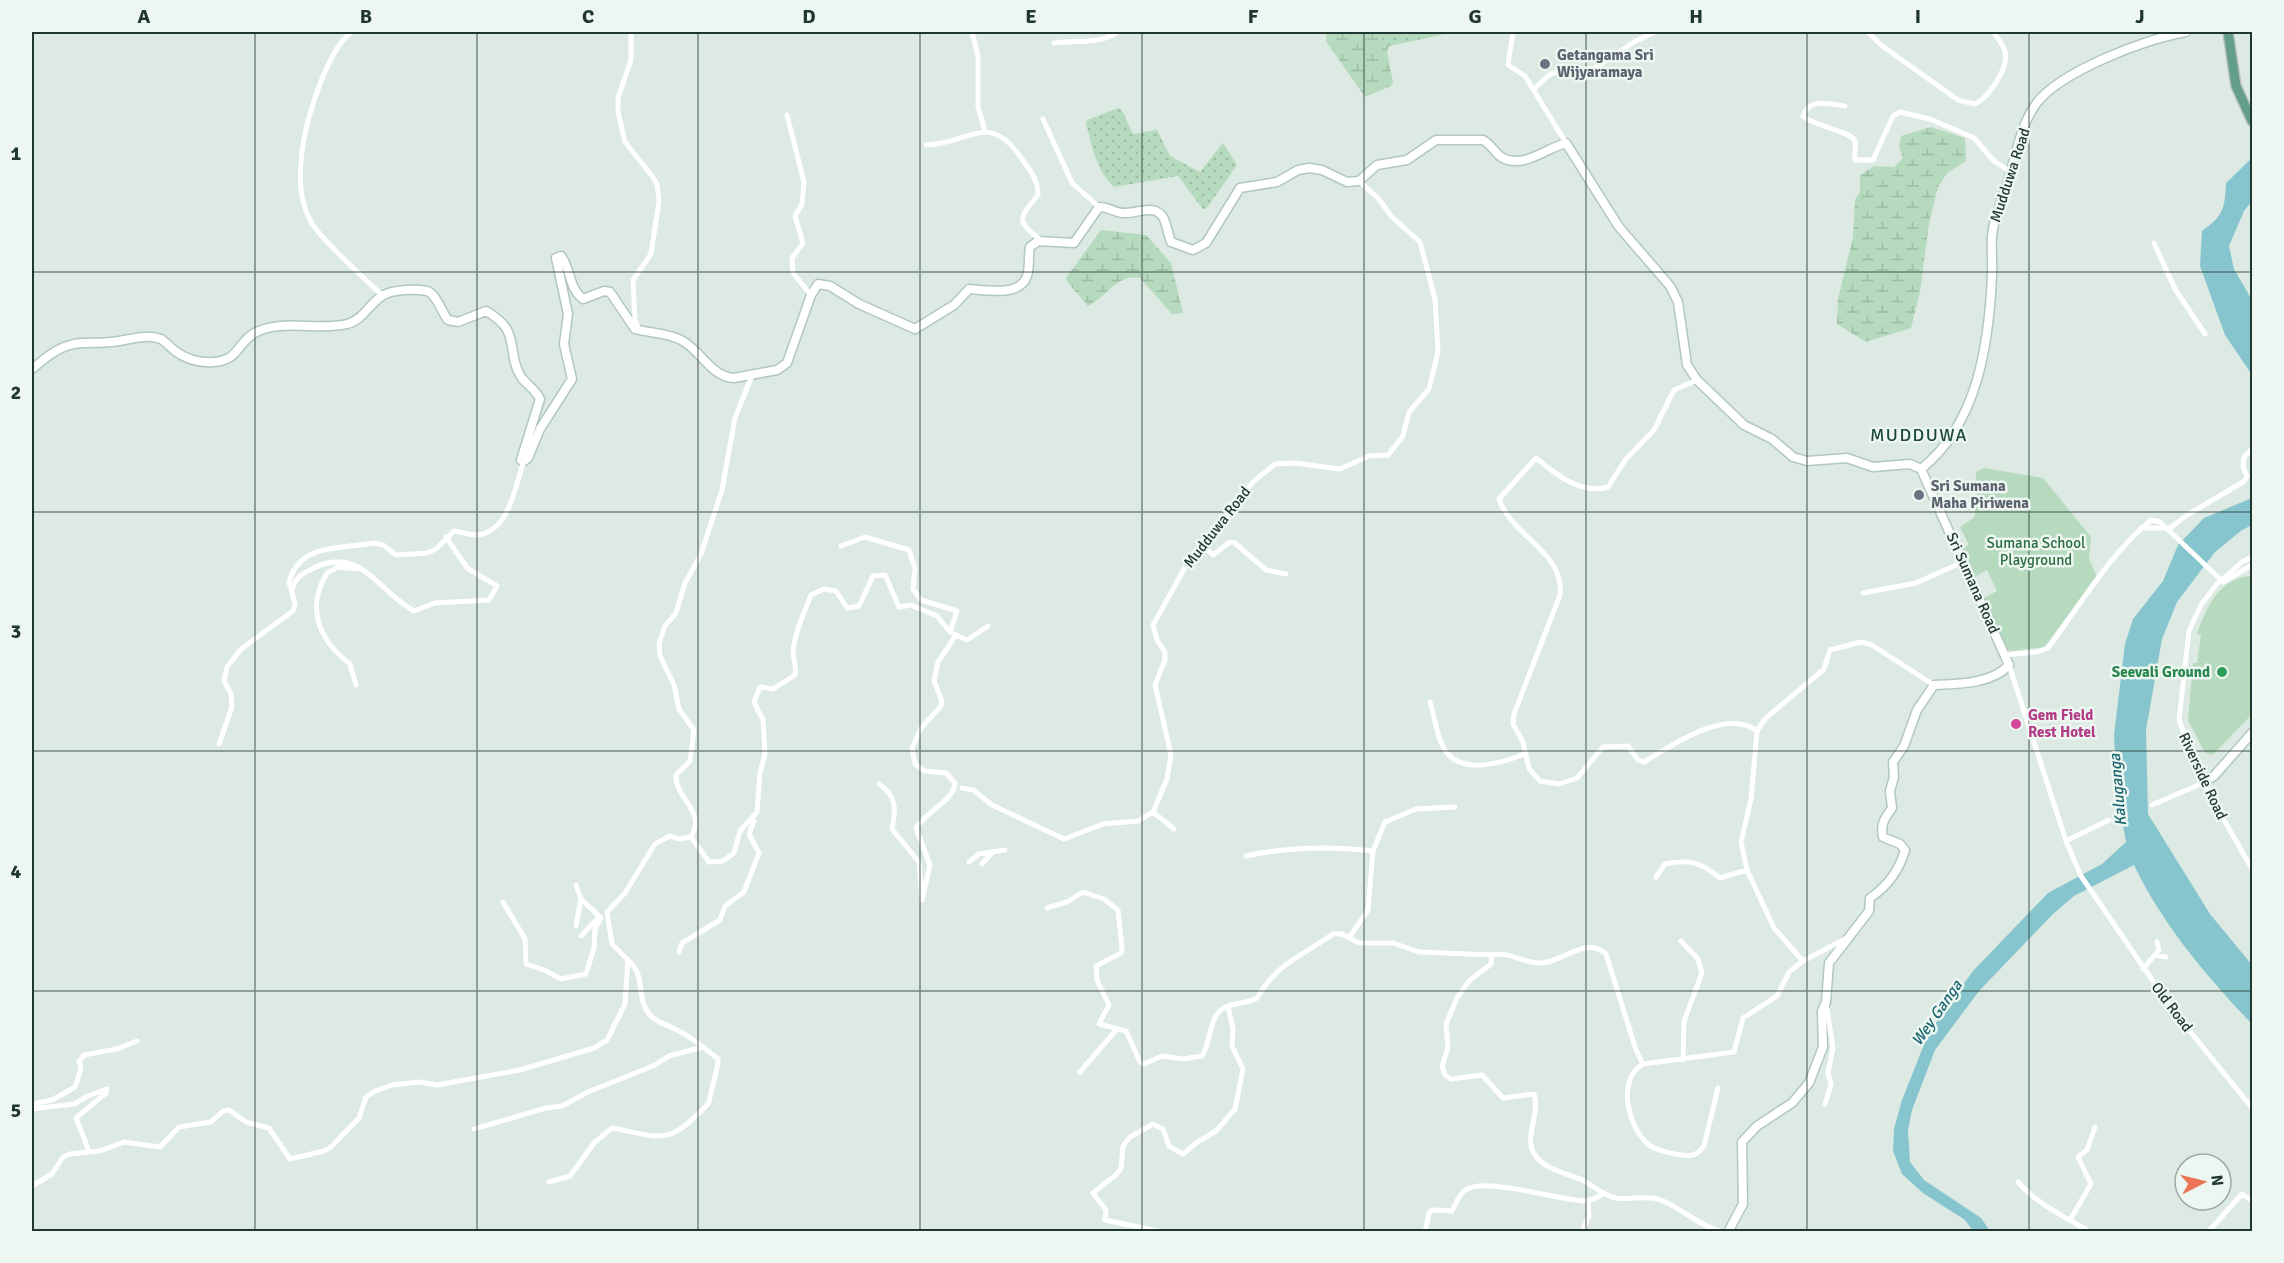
<svg xmlns="http://www.w3.org/2000/svg" width="2284" height="1263" font-family="Signika,sans-serif">
	<defs>
		<pattern id="grass-dots" width="8" height="8" patternUnits="userSpaceOnUse" patternTransform="scale(1.5)"><rect width="8" height="8" fill="#b6dabe"/><path d="M2 2h.1M6 6h.1" fill="none" stroke="#9cbca4" stroke-width="1.8" stroke-linecap="round"/></pattern>
		<pattern id="wetland-marsh" width="20" height="14" patternUnits="userSpaceOnUse" patternTransform="scale(1.5)"><rect width="20" height="14" fill="#b6dabe"/><path d="M1 5h8M5 5V1M11 12h8M15 12V8" fill="none" stroke="#9cbca4"/></pattern>
	</defs>
	<rect width="100%" height="100%" fill="#dde9e3"/>
	<path fill="url(#grass-dots)" d="M1378,32H1445L1441,35L1389,46L1379,36Z
		M1118,108L1121,109L1133,134L1157,130L1170,156L1200,172L1223,143L1237,165L1206,209H1203L1178,176L1114,187C1097,172 1091,144 1086,123L1087,120Z"/>
	<path fill="url(#wetland-marsh)" d="M1327,32H1378L1379,36L1389,46L1387,51L1393,82L1391,86L1365,97L1326,41Z
		M1931,127L1965,138L1966,161L1947,173L1938,187L1929,223L1920,292L1911,328L1866,342L1837,324L1838,299L1853,237L1855,200L1860,192V175L1874,166L1894,167L1903,158L1899,146L1901,136Z
		M1101,230L1146,235L1171,263L1183,313L1172,314L1140,278C1117,273 1106,298 1088,306L1068,283L1066,278Z"/>
	<path fill="#b6dabe" d="M1984,468L2043,478L2091,537L2089,559L2097,577L2044,647L2011,651L2007,648L1984,598L1997,591L1987,570L1974,577L1961,549L1969,545L1960,527L1975,517L1976,472Z
		M2252,576V714L2213,755L2205,753L2188,720L2193,663H2197L2201,635L2197,634C2206,607 2220,577 2252,576Z"/>
	<path fill="#86c5cd" d="M2252,158V201L2244,211L2229,246L2234,269L2252,300V375L2225,335L2200,266L2202,231C2223,216 2225,209 2226,183Z
		M2252,498V525L2242,530L2215,552L2177,602L2162,639L2146,730L2148,814L2210,914L2252,965V1024C2207,977 2162,924 2134,865L2074,896L2053,914L1979,991L1935,1050L1912,1110L1908,1130L1910,1162L1924,1180L1981,1218L1990,1231H1973L1965,1220L1923,1193L1902,1174L1893,1151L1894,1129L1902,1100L1929,1032L1973,971L2048,893L2102,864L2126,842L2117,792L2114,735L2125,644L2133,619L2163,581L2178,545L2204,518Z"/>
	<g fill="none" stroke-linecap="round" stroke-linejoin="round">
		<defs>
			<path id="secondary" d="M32,369C43,360 55,349 70,345C83,341 97,344 111,342C127,341 144,333 161,339C166,342 170,347 175,351C186,359 200,363 213,362C238,361 237,344 253,334C278,318 320,331 347,324C363,320 369,304 382,296C392,289 415,289 427,291C436,293 442,313 448,320L458,322L486,311C523,332 505,351 521,377C527,385 536,390 540,399L521,460L524,461L528,458L540,429L572,379L564,344L568,314L556,258L561,256C571,269 569,289 583,299L604,291L610,292L635,329C649,333 668,333 681,340C700,349 711,377 734,378L777,370L787,363L811,295L818,284L830,286L859,304L915,329L954,305L969,289C986,290 1020,297 1027,276C1030,268 1028,256 1030,247L1038,241L1074,243L1099,207C1110,207 1116,214 1126,213C1139,213 1156,203 1164,219C1167,226 1168,234 1171,242L1193,250L1206,243L1240,188L1277,182L1298,170L1309,168L1322,170L1347,182L1359,181L1377,165L1407,160L1436,140H1483C1491,144 1494,152 1501,157C1523,170 1546,148 1566,143L1619,227L1670,286L1678,302L1687,365L1697,380L1744,425L1772,439L1793,457L1807,461L1847,458L1873,467L1910,464L1921,469
				M1921,469C1978,424 1989,343 1992,275C1993,260 1990,243 1993,229C1996,213 2003,197 2008,181C2016,156 2020,126 2036,104C2059,72 2147,38 2186,32
				M2203,783L2214,776L2252,733
				M1728,1232L1743,1204L1742,1142L1757,1126L1792,1103L1809,1083L1823,1047L1822,1011L1826,1002L1829,963L1869,911L1870,898C1888,886 1899,871 1905,850L1900,844L1883,837C1880,824 1885,818 1892,808L1890,791L1894,777L1893,762L1904,746L1917,710L1934,685C1958,684 1992,684 2009,665L1921,469"/>
			<path id="primary" d="M2228,32L2236,86L2252,121"/>
		</defs>
		<use href="#secondary" stroke="#b1c8bf" stroke-width="11"/>
		<use href="#primary" stroke="#bcc3c1" stroke-width="12"/>
		<path stroke="#fff" stroke-width="5" d="M351,32C325,54 303,127 301,162C299,181 301,203 310,220C317,236 367,281 383,296
			M631,32V60L618,98V112L625,142L652,176L657,184L659,201L651,254L633,280L635,320L639,330
			M972,32L978,56V107L985,131
			M1513,32L1508,65L1525,76L1566,143
			M1868,32L1881,45L1958,100L1975,104C1989,97 2009,68 2005,52C2003,44 1998,38 1993,32
			M1054,43C1074,40 1100,45 1117,32
			M1534,89L1548,76L1555,72L1595,68L1634,42L1655,32
			M1845,106C1830,104 1809,97 1803,116C1813,126 1851,131 1855,141C1856,147 1854,154 1855,160H1873L1893,116L1900,112L1930,119L1974,138L1994,161L2011,172
			M787,115L804,182L802,204L795,216L803,243L792,258L793,273L811,295
			M1043,119L1072,183L1099,207
			M926,145C972,144 989,108 1024,162C1032,173 1038,181 1038,195C1017,220 1017,221 1042,241
			M2154,243L2175,289L2205,334
			M1697,380L1674,390L1654,430L1626,459L1608,487C1581,495 1555,474 1536,458L1499,499C1512,537 1565,552 1560,595L1514,714L1513,724L1523,742L1529,769L1540,781L1559,784L1577,778L1603,747L1628,746L1638,760L1644,762C1671,746 1726,707 1757,731
			M2141,528H2170L2187,515L2243,482L2247,477L2243,466L2244,457L2252,449
			M841,546L865,537L909,550L915,568L913,589L921,600L957,611L950,632
			M1203,546L1213,555L1230,542L1235,543L1266,570L1286,574
			M2252,557L2242,562L2216,585L2201,605L2189,631L2179,720L2203,783L2252,869
			M2223,582L2252,565
			M292,590C295,577 303,573 314,568C360,545 379,592 414,611L435,603L489,600L497,586L467,568L446,537
			M1863,593L1916,583L1963,562
			M2005,655L2037,652L2048,648C2080,605 2110,554 2151,520L2160,522
			M2009,665L2066,841L2081,876L2172,1009L2252,1108
			M356,685L350,664C320,641 305,609 327,573L338,567L359,569
			M1430,702C1435,717 1437,743 1449,755C1466,774 1505,762 1524,754
			M219,744L232,707L231,694L224,681L227,667L241,649L293,611L295,604L289,582C300,542 343,549 374,543L383,545L396,555L427,553L436,549L454,531C461,532 470,535 477,535C510,532 515,485 524,461
			M879,784C897,796 896,810 892,829L919,862L922,900L930,865L916,828C925,812 954,801 955,783L946,773L924,771L915,764L912,748L921,728L941,706L942,701L934,681L938,662L956,635
			M962,788L973,790L992,805L1064,839L1103,824L1138,821L1153,812
			M2152,805L2203,783
			M1174,829L1153,812L1167,779L1171,755L1155,685L1165,660V652L1157,640L1153,625L1188,562L1216,532L1236,502L1254,481L1275,464L1295,463L1340,469L1369,456L1388,455L1403,436L1409,412L1429,389L1438,352L1435,299L1420,242L1392,217L1378,198L1359,181
			M691,837L709,862L723,861L734,853L740,831L757,812L760,773L765,754L763,720L754,702L760,687L773,689L795,675C797,666 793,660 793,651C795,632 804,613 811,595L824,589L836,591L847,608L859,606L873,576L885,575L899,607L911,605L937,616L950,632L967,640L988,626
			M2066,841L2109,820
			M1246,856C1287,847 1331,846 1373,851
			M969,862L979,854L1005,850
			M982,864L992,853
			M1656,877L1665,864C1689,859 1701,862 1720,878L1747,870
			M503,902L525,939L526,964L544,970L561,979L586,974L594,948L595,929L601,918L581,899L576,885
			M1047,908L1067,902L1083,892L1104,899L1118,910L1122,948L1121,953L1096,966L1097,980L1109,1005L1099,1024L1126,1031L1140,1062L1144,1064L1162,1056L1183,1059L1202,1056C1211,1043 1209,1015 1224,1008C1234,1002 1247,1004 1257,998C1278,962 1301,957 1333,934H1342L1359,943H1393L1419,952L1492,955L1491,964L1469,981L1457,998L1446,1024L1448,1048L1442,1066L1445,1075L1451,1079L1482,1075L1503,1098L1534,1094C1540,1114 1525,1136 1533,1152C1543,1170 1567,1173 1584,1181C1595,1187 1603,1195 1616,1198C1631,1200 1647,1195 1661,1200C1683,1209 1699,1226 1722,1232
			M576,926L581,899
			M581,936L599,917
			M1349,938L1368,910L1373,851L1385,822L1416,809L1455,807
			M1681,941L1698,959L1702,973L1684,1021L1683,1060
			M679,952L682,943L720,920L725,906L744,892L759,853L749,834L754,821
			M1492,955C1509,951 1523,963 1539,963C1561,964 1586,935 1606,954L1636,1050L1643,1064L1734,1052L1743,1018L1777,996L1789,972L1803,961L1845,939
			M2156,955L2166,957
			M1803,961L1774,928L1747,870L1741,842L1751,799L1757,731L1765,719L1824,669L1830,650L1861,642L1870,644L1934,685
			M2143,969L2159,950L2157,942
			M1643,1064C1616,1079 1628,1128 1649,1145C1657,1151 1666,1152 1675,1154C1689,1156 1695,1158 1704,1146L1718,1088
			M1080,1072L1117,1029
			M32,1104L52,1100L75,1087L81,1069L79,1062L84,1055L117,1049L137,1041
			M1825,1104L1831,1085L1828,1073L1833,1048L1826,1004
			M32,1109L74,1104L88,1096L107,1089L106,1093L76,1118L89,1151
			M474,1129L546,1108L562,1106L588,1092L655,1065L669,1056L703,1047
			M549,1182L570,1176L594,1143L612,1128C667,1139 668,1145 709,1103C710,1091 719,1068 718,1059C705,1048 690,1036 675,1029C666,1024 657,1023 650,1015C635,998 647,976 628,960
			M2018,1182C2038,1205 2064,1216 2090,1232
			M32,1186L52,1174L63,1157L70,1154L100,1151L124,1142L160,1147L179,1127L211,1122L223,1111L229,1110L246,1122L269,1128L290,1159L324,1151L331,1147L359,1118L366,1097L375,1091L392,1085L419,1082L437,1085L520,1070L594,1048L607,1040L625,1004L628,960L612,944L607,912L625,893L655,844L670,836L679,839L691,837C707,811 675,799 676,775L690,761L694,730L679,709L674,685L660,656L659,643L665,626L676,613L685,583L701,554L722,490L735,418L753,373
			M2070,1220L2091,1184L2078,1157L2087,1150L2095,1127
			M1162,1232L1105,1220L1106,1210L1093,1193L1117,1174L1121,1168L1123,1146L1130,1137L1153,1124L1163,1129L1169,1146L1183,1154L1196,1143L1216,1131L1235,1109L1243,1069L1232,1046L1233,1029L1228,1006
			M1425,1232L1429,1213L1432,1210L1452,1211C1455,1205 1459,1195 1464,1191C1483,1175 1559,1201 1586,1201C1592,1200 1598,1197 1603,1194
			M1582,1232L1589,1216L1588,1201
			M2208,1232L2242,1194L2252,1201"/>
		<use href="#secondary" stroke="#fff" stroke-width="8"/>
		<use href="#primary" stroke="#639d8c" stroke-width="9"/>
		<path stroke="#fff" stroke-width="5" d="M2160,522L2223,582"/>
	</g>
	<path fill="none" stroke="#203730" stroke-width="1.5" stroke-opacity="0.55" d="M255,32V1232M477,32V1232M698,32V1232M920,32V1232M1142,32V1232M1364,32V1232M1586,32V1232M1807,32V1232M2029,32V1232M32,272H2252M32,512H2252M32,751H2252M32,991H2252"/>
	<g fill="#6b7280" stroke="#edf6f1" stroke-width="2">
		<circle cx="1545" cy="64" r="6"/>
		<circle cx="1919" cy="495" r="6"/>
	</g>
	<circle fill="#2e9e5b" stroke="#edf6f1" stroke-width="2" cx="2222" cy="672" r="6"/>
	<circle fill="#d1479c" stroke="#edf6f1" stroke-width="2" cx="2016" cy="724" r="6"/>
	<g text-anchor="middle" dominant-baseline="central" stroke-width="5" stroke-linejoin="round" paint-order="stroke">
		<g font-size="15" font-weight="bold" fill="#5b616d" stroke="#edf6f1" text-anchor="start">
			<text x="1557" y="55">Getangama Sri<tspan x="1557" dy="17">Wijyaramaya</tspan></text>
			<text x="1931" y="486">Sri Sumana<tspan x="1931" dy="17">Maha Piriwena</tspan></text>
		</g>
		<g font-size="15" fill="#203730" stroke="#edf6f1">
			<text transform="translate(2010 175) rotate(-72)">Mudduwa Road</text>
			<text transform="translate(1217 527) rotate(-52)">Mudduwa Road</text>
			<text transform="translate(1973 583) rotate(66)">Sri Sumana Road</text>
			<text transform="translate(2203 776) rotate(65)">Riverside Road</text>
			<text transform="translate(2172 1007) rotate(53)">Old Road</text>
		</g>
		<g font-size="15" fill="#2b6d42" stroke="#edf6f1">
			<text x="2036" y="543">Sumana School<tspan x="2036" dy="17">Playground</tspan></text>
		</g>
		<g font-size="15" font-weight="bold" fill="#27864d" stroke="#edf6f1" text-anchor="end">
			<text x="2210" y="672">Seevali Ground</text>
		</g>
		<g font-size="15" font-weight="bold" fill="#b23c85" stroke="#edf6f1" text-anchor="start">
			<text x="2028" y="715">Gem Field<tspan x="2028" dy="17">Rest Hotel</tspan></text>
		</g>
		<g font-size="16" font-style="italic" fill="#1c6671" stroke="#edf6f1">
			<text transform="translate(2118 790) rotate(-95)">Kaluganga</text>
			<text transform="translate(1937 1013) rotate(-55)">Wey Ganga</text>
		</g>
		<g font-size="18" letter-spacing="1.5" fill="#1d483c" stroke="#edf6f1">
			<text x="1919" y="435">MUDDUWA</text>
		</g>
	</g>
	<rect width="2284" height="1263" fill="none" stroke="#edf6f1" stroke-width="66"/>
	<g transform="translate(2203 1182) rotate(83)"><circle r="28" fill="#edf6f1" stroke="#9baaa4" stroke-width="1.5"/>
	<path d="M0-4.5L10 22L0 15L-10 22Z" fill="#ed7557"/>
	<text y="-9" font-size="16" font-weight="bold" text-anchor="middle" fill="#203730">N</text>
	</g>
	<rect x="33" y="33" width="2218" height="1197" fill="none" stroke="#203730" stroke-width="2"/>
	<g font-size="20" text-anchor="middle" font-weight="bold" fill="#203730">
		<text x="144" y="23">A</text>
		<text x="366" y="23">B</text>
		<text x="588" y="23">C</text>
		<text x="809" y="23">D</text>
		<text x="1031" y="23">E</text>
		<text x="1253" y="23">F</text>
		<text x="1475" y="23">G</text>
		<text x="1696" y="23">H</text>
		<text x="1918" y="23">I</text>
		<text x="2140" y="23">J</text>
		<text x="16" y="160">1</text>
		<text x="16" y="399">2</text>
		<text x="16" y="638">3</text>
		<text x="16" y="878">4</text>
		<text x="16" y="1117">5</text>
	</g>
</svg>
